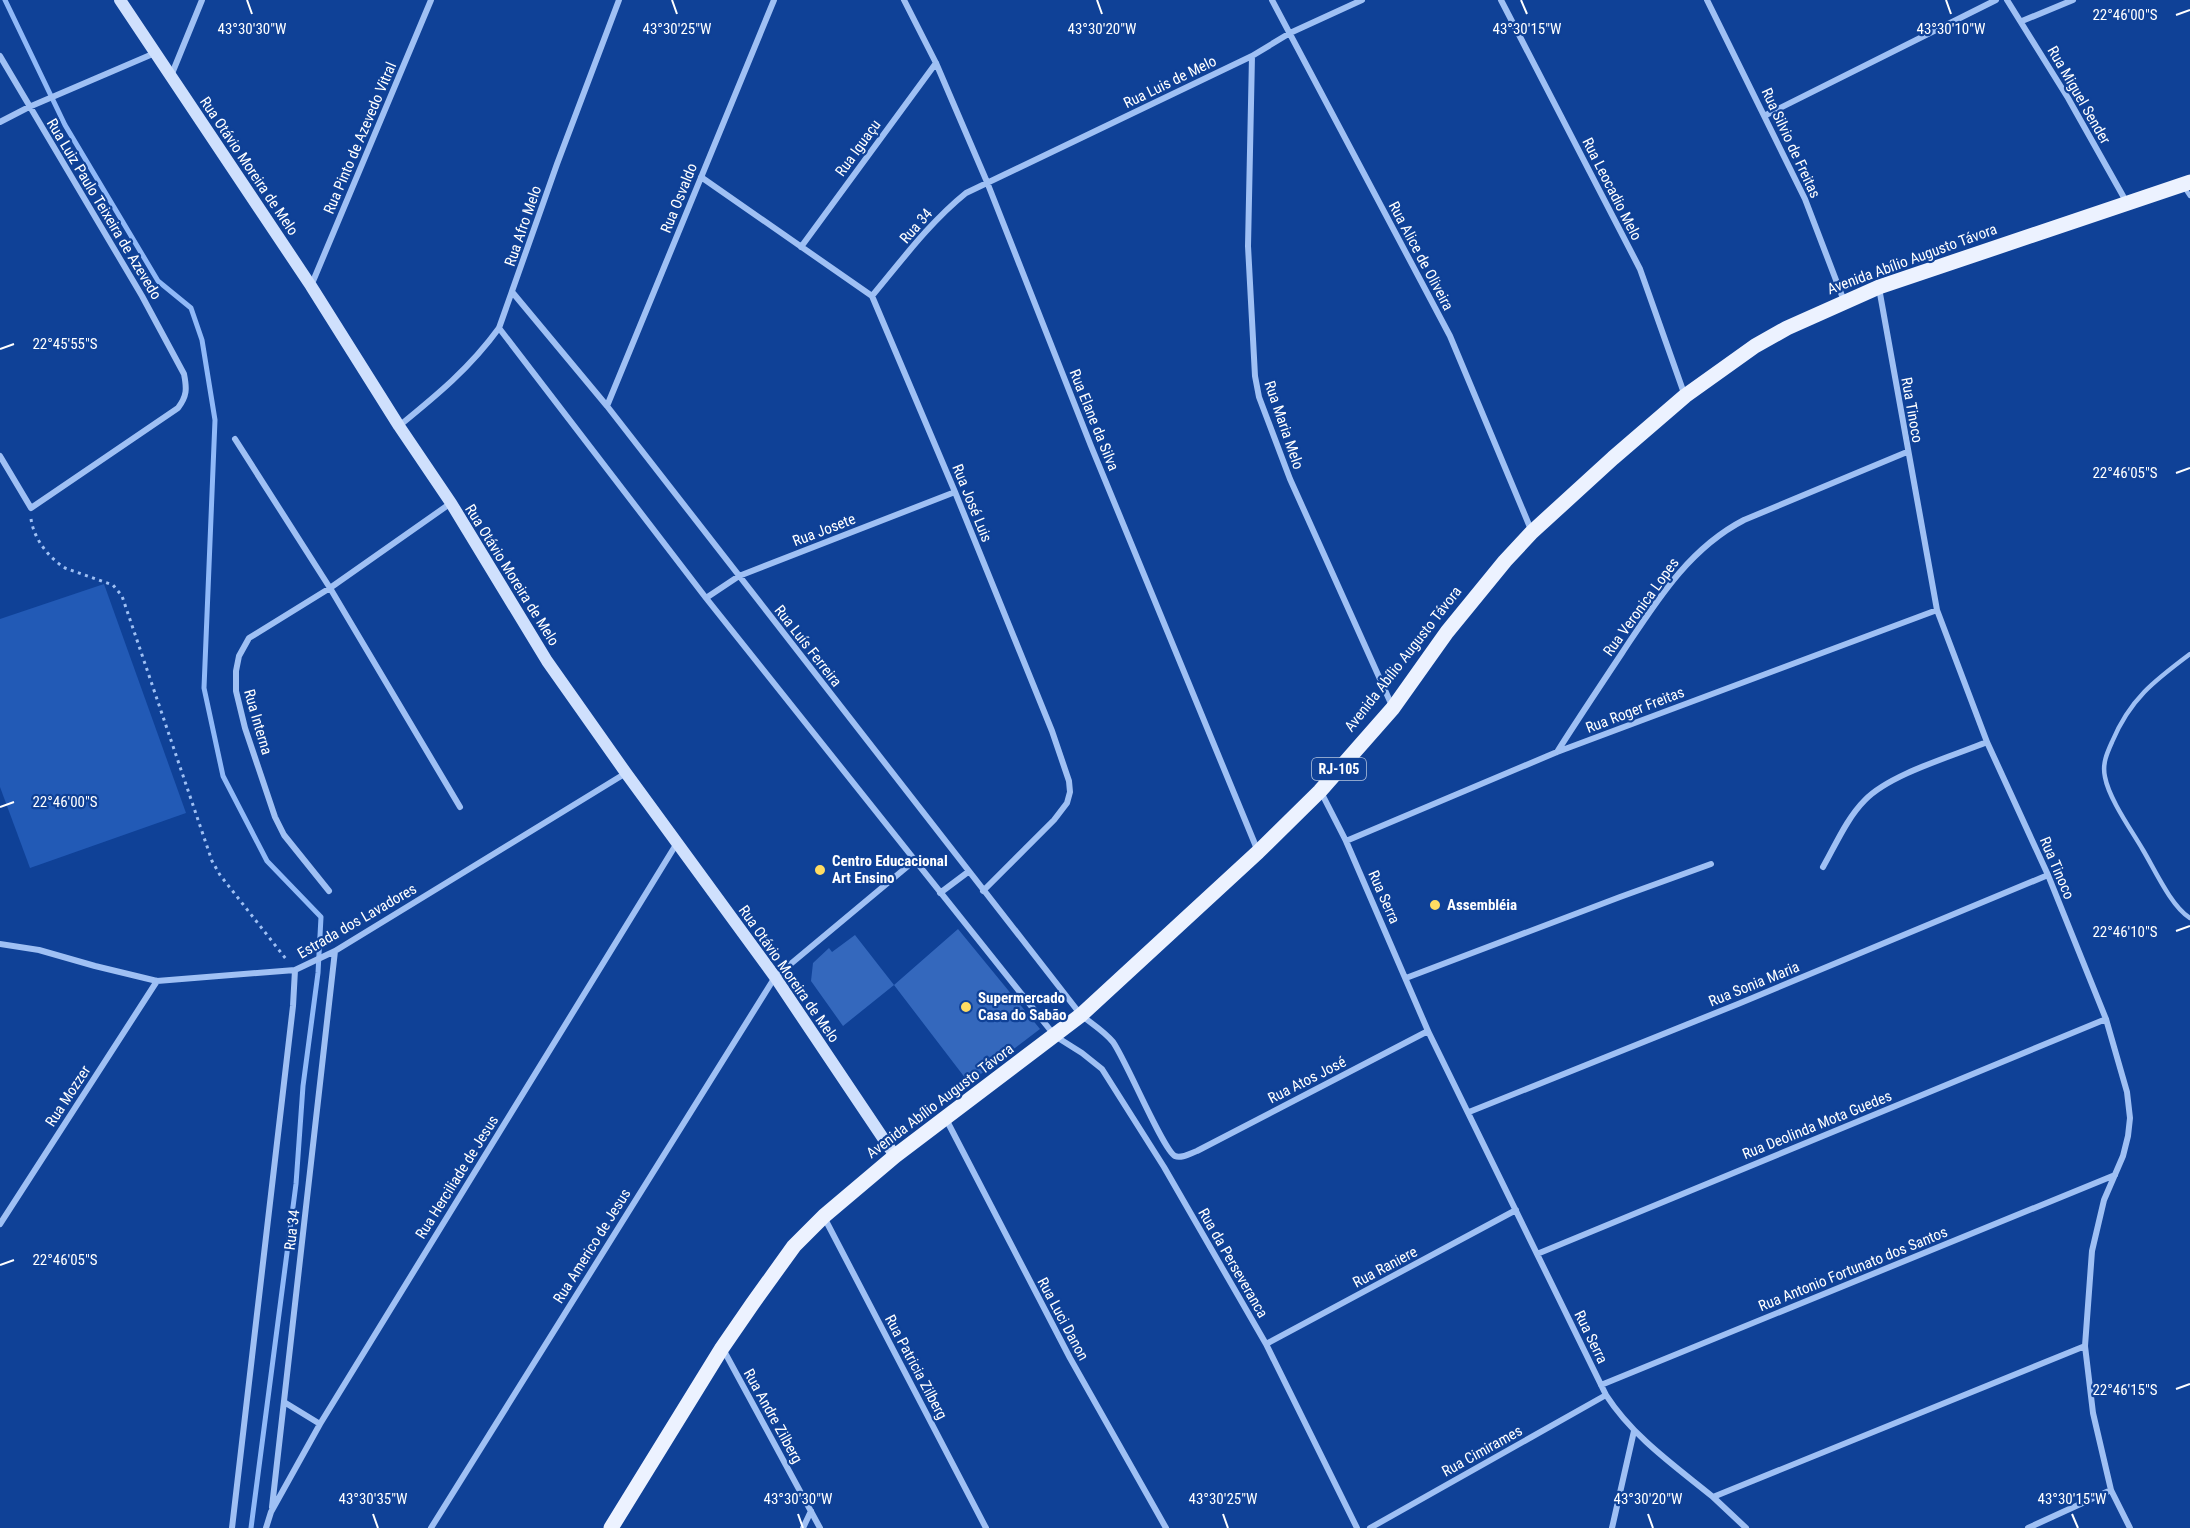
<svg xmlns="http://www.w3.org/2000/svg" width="2190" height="1528" font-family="'Roboto Condensed',sans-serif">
	<rect width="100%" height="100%" fill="#0f4197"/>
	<path fill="#225ab6" d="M104,584L186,813L30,868L0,787V619Z"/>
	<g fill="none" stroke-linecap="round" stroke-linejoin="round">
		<path stroke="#90b9f8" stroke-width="5" d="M5,0L65,125L158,281L191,308L202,340L215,420L204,688L223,776L267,861L321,917L318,973L303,1086L296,1184L251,1528"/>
	</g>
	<path fill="#3468bd" d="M958,929L1040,1029L969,1083L894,985Z
		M855,935L894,985L843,1026L811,981L813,963L829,948L832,952Z"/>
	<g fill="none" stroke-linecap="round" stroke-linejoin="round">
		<path stroke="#9fc0f4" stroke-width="3" stroke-dasharray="3 4.5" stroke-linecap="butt" d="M31,519C34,539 48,557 65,568L113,585L122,596L212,861L220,875L286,959"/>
		<path stroke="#9fc0f4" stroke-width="4.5" d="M2184,187L2190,196
			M2190,654C2154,681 2130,699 2112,742C2107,753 2102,764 2105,777C2109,799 2132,831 2143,850C2155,870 2171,906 2190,918"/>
		<path stroke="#9fc0f4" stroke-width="6" d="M904,0L936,63L987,182L1091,446L1257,849
			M1272,0L1450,336L1532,532
			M1501,0L1640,269L1685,396
			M1707,0L1805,199L1844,301
			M2007,0L2068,98L2127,203
			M2022,21L2073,0
			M0,56L142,296L184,374C187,389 187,396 178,408L31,508L0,456
			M1252,56L1248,246L1255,376L1259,397L1290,479L1393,708
			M171,76L202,0
			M1766,115L1996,0
			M0,122L29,107L155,53
			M701,177L872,296L955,492L1052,731L1069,781L1070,792L1067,803L1054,820L983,891
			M801,247L936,63
			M311,286L431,0
			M1879,288L1937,610L1987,742L2048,875L2106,1019L2127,1092L2130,1118L2128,1136L2123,1156L2104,1200L2092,1251L2085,1346L2093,1413L2111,1490L2130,1528
			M513,293L607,406L1081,1015C1092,1024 1104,1031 1113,1042C1127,1062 1163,1150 1175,1156C1181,1159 1191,1153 1197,1151L1428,1031
			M872,296C902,260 930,222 966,193L1252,56L1290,33L1362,0
			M499,328L706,598L1055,1036L1082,1053L1102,1069L1164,1167L1266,1344L1357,1528
			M607,406L774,0
			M399,426C437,395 470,368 499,328L557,164L619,0
			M235,439L330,588L460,807
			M706,598L739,576L955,492
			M1557,752C1578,719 1600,686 1622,653C1656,602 1688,549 1744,520L1907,452
			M1321,792L1346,841L1428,1031L1606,1395C1633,1437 1675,1466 1713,1497L2085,1346
			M1346,841L1557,752L1937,610
			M1823,867C1836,844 1847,818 1865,800C1890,774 1953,756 1987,742
			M329,891L284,835L275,817L245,728L236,691V671L239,656L249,638L330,588L451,503
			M940,893L968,872
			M0,944L39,950L95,966L157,981L295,970L335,951L626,773
			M1406,978L1620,897L1711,864
			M1469,1112L1738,1004L2048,875
			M946,1119L1070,1358L1166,1528
			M824,1217L986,1528
			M0,1224L157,981
			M1537,1254L2106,1019
			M1266,1344L1516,1210
			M723,1349L820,1528
			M1601,1385L2115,1175
			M284,1402L320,1424
			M1713,1497L1746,1528
			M272,1507L335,951
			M232,1528L293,1006L295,970
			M266,1528L271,1512L320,1424L677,843
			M431,1528L775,977L914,861
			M803,1528L811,1511
			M1370,1528L1606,1395
			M1612,1528L1634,1431
			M2028,1528L2111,1490"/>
		<path stroke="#cfe0fd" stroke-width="12" d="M120,0L311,286L399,426L451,503L547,661L626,773L775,977L895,1156"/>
		<path stroke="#ecf2ff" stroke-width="15" d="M611,1528L722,1348L753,1303L794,1246L824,1216L895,1156L1081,1015L1258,852L1320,791L1393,708L1447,632L1505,561L1532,532L1613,458L1685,396L1755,346L1787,328L1879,287L2190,182"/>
	</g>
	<path fill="none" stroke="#fff" stroke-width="2" d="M247,0L252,14M672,0L677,14M1097,0L1102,14M1521,0L1527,14M1946,0L1951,14M2176,15L2190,10M0,349L14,344M2176,473L2190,468M0,807L14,802M2176,931L2190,926M0,1265L14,1260M2176,1389L2190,1384M373,1514L378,1528M798,1514L803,1528M1223,1514L1228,1528M1648,1514L1653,1528M2072,1514L2078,1528"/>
	<g fill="#ffdc62" stroke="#0f4197" stroke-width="2">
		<circle cx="820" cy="870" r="6"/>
		<circle cx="1435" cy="905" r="6"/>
		<circle cx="966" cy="1007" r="6"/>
	</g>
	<g text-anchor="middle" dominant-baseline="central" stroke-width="4.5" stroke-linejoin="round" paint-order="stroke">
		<rect fill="#0f4197" stroke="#b7c6e0" stroke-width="1.5" x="1312" y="758" width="54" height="22" rx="4.5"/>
		<g font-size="14" font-weight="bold" fill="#fff">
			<text x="1339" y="769">RJ-105</text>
		</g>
		<g font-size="15" fill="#fff" stroke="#0f4197">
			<text transform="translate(1170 82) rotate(-26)">Rua Luis de Melo</text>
			<text transform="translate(2079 95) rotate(60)">Rua Miguel Sender</text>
			<text transform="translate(360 138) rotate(-67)">Rua Pinto de Azevedo Vitral</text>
			<text transform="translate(1791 143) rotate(65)">Rua Silvio de Freitas</text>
			<text transform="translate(858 148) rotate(-54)">Rua Iguaçu</text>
			<text transform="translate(249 166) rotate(56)">Rua Otávio Moreira de Melo</text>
			<text transform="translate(1612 189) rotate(63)">Rua Leocadio Melo</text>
			<text transform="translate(679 198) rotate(-68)">Rua Osvaldo</text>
			<text transform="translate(104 209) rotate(59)">Rua Luiz Paulo Teixeira de Azevedo</text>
			<text transform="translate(523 226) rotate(-71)">Rua Afro Melo</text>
			<text transform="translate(916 226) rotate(-49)">Rua 34</text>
			<text transform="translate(1421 256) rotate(62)">Rua Alice de Oliveira</text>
			<text transform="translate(1912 259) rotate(-20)">Avenida Abílio Augusto Távora</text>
			<text transform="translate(1912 410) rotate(80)">Rua Tinoco</text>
			<text transform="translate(1094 420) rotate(68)">Rua Elane da Silva</text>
			<text transform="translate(1284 425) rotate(71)">Rua Maria Melo</text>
			<text transform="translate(972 503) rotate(68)">Rua José Luis</text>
			<text transform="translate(824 530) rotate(-21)">Rua Josete</text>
			<text transform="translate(512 575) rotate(58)">Rua Otávio Moreira de Melo</text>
			<text transform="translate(1641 607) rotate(-54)">Rua Veronica Lopes</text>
			<text transform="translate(808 646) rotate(52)">Rua Luís Ferreira</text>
			<text transform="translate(1403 659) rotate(-52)">Avenida Abílio Augusto Távora</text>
			<text transform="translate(1635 710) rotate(-21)">Rua Roger Freitas</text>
			<text transform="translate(258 722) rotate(74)">Rua Interna</text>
			<text transform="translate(2057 868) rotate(67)">Rua Tinoco</text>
			<text transform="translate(1384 897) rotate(66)">Rua Serra</text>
			<text transform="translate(357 921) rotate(-30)">Estrada dos Lavadores</text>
			<text transform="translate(789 974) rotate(55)">Rua Otávio Moreira de Melo</text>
			<text transform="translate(1754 984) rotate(-22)">Rua Sonia Maria</text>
			<text transform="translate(1307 1080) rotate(-27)">Rua Atos José</text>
			<text transform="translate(68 1096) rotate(-57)">Rua Mozzer</text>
			<text transform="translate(940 1101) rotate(-37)">Avenida Abílio Augusto Távora</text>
			<text transform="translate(1817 1125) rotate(-22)">Rua Deolinda Mota Guedes</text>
			<text transform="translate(457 1177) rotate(-58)">Rua Herciliade de Jesus</text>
			<text transform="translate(292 1230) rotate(-83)">Rua 34</text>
			<text transform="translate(592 1246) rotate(-58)">Rua Americo de Jesus</text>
			<text transform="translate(1233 1263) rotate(60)">Rua da Perseveranca</text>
			<text transform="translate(1385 1267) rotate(-28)">Rua Raniere</text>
			<text transform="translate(1853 1269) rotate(-22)">Rua Antonio Fortunato dos Santos</text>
			<text transform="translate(1063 1319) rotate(62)">Rua Luci Danon</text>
			<text transform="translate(1591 1337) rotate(64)">Rua Serra</text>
			<text transform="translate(916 1367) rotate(62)">Rua Patricia Zilberg</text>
			<text transform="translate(773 1416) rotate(61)">Rua Andre Zilberg</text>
			<text transform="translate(1482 1451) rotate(-29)">Rua Cimirames</text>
		</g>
		<g font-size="15" font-weight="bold" fill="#fff" stroke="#0f4197" text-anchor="start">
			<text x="832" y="861">Centro Educacional<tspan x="832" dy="17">Art Ensino</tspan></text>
			<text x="1447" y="905">Assembléia</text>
			<text x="978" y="998">Supermercado<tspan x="978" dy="17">Casa do Sabão</tspan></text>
		</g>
	</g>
	<g font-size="15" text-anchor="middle" fill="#fff" stroke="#0f4197" stroke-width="4.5" stroke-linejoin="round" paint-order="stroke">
		<text x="2125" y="20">22°46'00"S</text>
		<text x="1102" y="34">43°30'20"W</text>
		<text x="1527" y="34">43°30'15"W</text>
		<text x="252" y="34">43°30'30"W</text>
		<text x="677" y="34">43°30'25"W</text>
		<text x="1951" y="34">43°30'10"W</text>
		<text x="65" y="349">22°45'55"S</text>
		<text x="2125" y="478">22°46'05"S</text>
		<text x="65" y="807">22°46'00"S</text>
		<text x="2125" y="937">22°46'10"S</text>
		<text x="65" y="1265">22°46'05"S</text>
		<text x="2125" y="1395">22°46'15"S</text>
		<text x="373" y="1504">43°30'35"W</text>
		<text x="798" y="1504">43°30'30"W</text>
		<text x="1223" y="1504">43°30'25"W</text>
		<text x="1648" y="1504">43°30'20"W</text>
		<text x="2072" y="1504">43°30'15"W</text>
	</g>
</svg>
